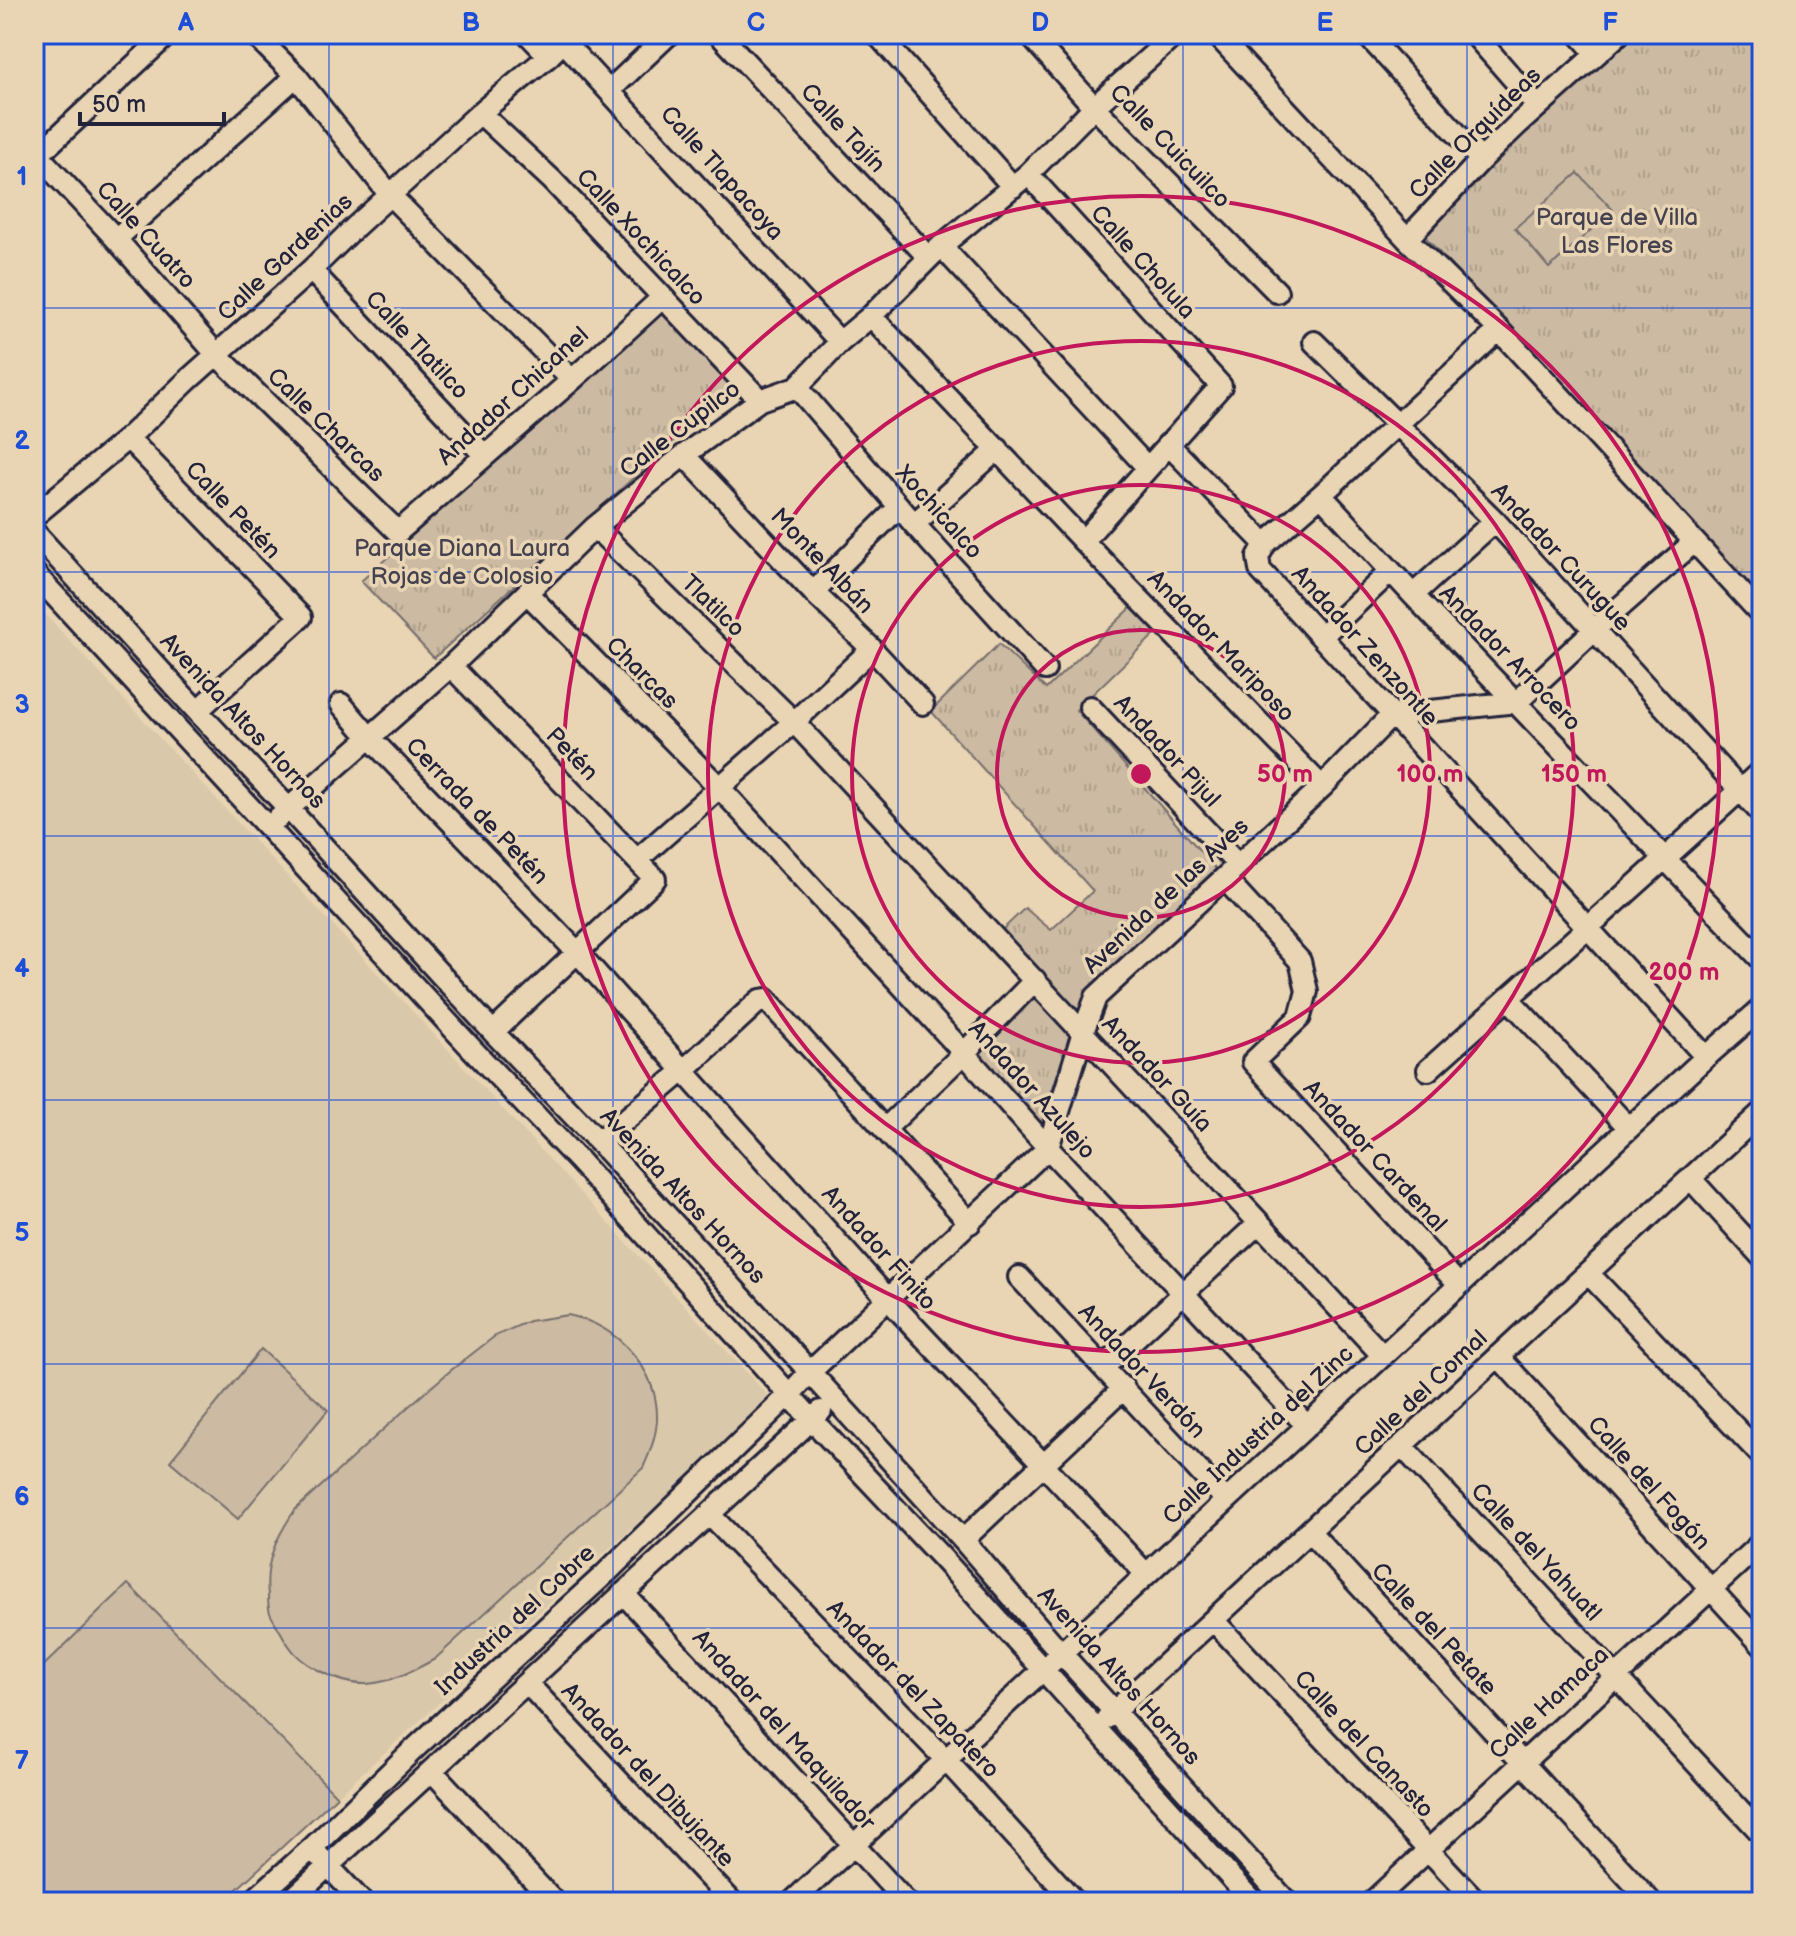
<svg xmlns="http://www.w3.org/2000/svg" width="1796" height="1936" font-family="'Balsamiq Sans',sans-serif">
	<defs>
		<pattern id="grass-tufts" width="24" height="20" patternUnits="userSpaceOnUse" patternTransform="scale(2)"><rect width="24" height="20" fill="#ccbba2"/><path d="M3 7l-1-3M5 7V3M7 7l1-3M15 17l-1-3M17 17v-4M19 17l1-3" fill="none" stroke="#afa08c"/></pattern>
	</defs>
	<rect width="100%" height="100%" fill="#e9d5b3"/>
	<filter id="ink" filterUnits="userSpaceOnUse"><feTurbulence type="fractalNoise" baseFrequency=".0125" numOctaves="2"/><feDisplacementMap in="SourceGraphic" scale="16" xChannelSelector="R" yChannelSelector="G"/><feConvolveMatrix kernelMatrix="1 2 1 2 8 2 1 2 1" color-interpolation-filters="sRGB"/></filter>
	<g filter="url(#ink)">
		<path fill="#dac8aa" d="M34,602L772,1400L337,1796L223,1902H34Z"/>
		<path fill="url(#grass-tufts)" stroke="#776e6e" stroke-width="2" d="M1619,34H1762V609L1420,231Z
			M663,312L734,387L434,658L361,581Z
			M1132,607L1157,632L1076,710L1217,870L1090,988L1078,1014L1041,1123L965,1039L1034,968L1001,931L1025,908L1051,930L1093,891L931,711L999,644L1046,689Z"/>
		<path fill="#ccbba2" stroke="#776e6e" stroke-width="2" d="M1578,173L1613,210L1549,268L1515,228Z
			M568,1315C617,1325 659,1369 657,1421C656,1437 650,1453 643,1468L435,1659C413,1671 392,1682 367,1684C350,1685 335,1679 320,1671C299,1661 290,1650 279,1629C276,1624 272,1618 270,1613C268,1607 268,1600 268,1595C264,1562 277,1536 295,1510L408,1407L450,1371L495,1336L529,1321Z
			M261,1349L328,1410L238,1519L170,1461Z
			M128,1584L337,1796L223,1902H34V1675Z"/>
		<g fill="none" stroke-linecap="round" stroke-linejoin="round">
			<defs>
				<path id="minor" d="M254,34L296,76L390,195L572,380
					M528,34L549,56
					M719,34L929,258
					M877,34L1013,187
					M1029,34L1094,107L1277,292
					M1216,34L1407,239L1499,330L1762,615
					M1366,34L1481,160
					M1474,34L1537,106
					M1579,34L1596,53
					M563,41L840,342
					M610,90L669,34
					M480,113L552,180L760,400
					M34,151L116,239L217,355L398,532L572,380L662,298
					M38,155L168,34
					M1028,174L1221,386L1083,541
					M116,239L296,76
					M1407,239L1481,160L1517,125L1619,34
					M941,246L1147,467
					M311,270L485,456
					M871,316L1083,541L1322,787
					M1314,342L1495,521L1762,814
					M797,387L914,524L1045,669
					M128,438L301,617L197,711
					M1168,444L1265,544L1258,557L1260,570L1706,1057
					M684,455L813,592L872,649L923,704
					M1321,495L1413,595L1762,960
					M34,516L128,438L188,380L311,270L355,227L480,113L549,56L571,34
					M914,524L998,449
					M595,527L794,722L1383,1356
					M34,532L197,711L288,808L493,1032L599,1142L810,1372L963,1540L1061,1653L1287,1902
					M1265,544L1321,495L1499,330
					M34,573L473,1050L579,1161L812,1420L942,1558L1253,1902
					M813,592L899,507
					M527,593L720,788L964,1053L1048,1148L1307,1426
					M1413,595L1495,521
					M1322,636L1391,571
					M451,666L655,879L493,1032
					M341,704L370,738L578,953L888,1299L1146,1574
					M1090,707L1238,865
					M278,818L451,666L595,527L684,455L760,400L797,387L840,342L871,316L941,246L1028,174L1094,107L1176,34
					M637,860L794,722L872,649
					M1224,878L1300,961L1307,991L1300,1017L1253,1062L1459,1285
					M1508,998L1629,1128
					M1428,1070C1539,970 1652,872 1762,770
					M885,1129L964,1053L1035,980
					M599,1142L683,1071L760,1000L766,999L970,1223
					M1690,1178L1762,1257
					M1588,1273L1762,1456
					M1019,1277L1226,1500
					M1498,1356L1762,1645
					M1104,1367L1259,1223
					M1402,1446L1762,1834
					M710,1515L946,1760L1075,1902
					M1310,1532L1651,1902
					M963,1540L1124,1388
					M623,1593L906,1902
					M1214,1621L1477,1902
					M527,1683L732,1902
					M1107,1718L1762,1112
					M432,1771L554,1902
					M318,1855L362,1902
					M252,1902L312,1848L412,1751L606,1573L789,1395L810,1372L1048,1148L1083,1032L1096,997L1322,787L1392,715L1517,702L1594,630L1694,542
					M289,1902L821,1411
					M792,1902L1706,1057L1762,1008
					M1372,1902L1762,1542"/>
			</defs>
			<use href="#minor" stroke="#22223b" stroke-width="26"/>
			<use href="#minor" stroke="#e9d5b3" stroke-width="20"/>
		</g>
	</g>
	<path fill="none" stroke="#1d4ed8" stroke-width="2" stroke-opacity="0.55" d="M329,34V1902M613,34V1902M898,34V1902M1183,34V1902M1467,34V1902M34,308H1762M34,572H1762M34,836H1762M34,1100H1762M34,1364H1762M34,1628H1762"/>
	<g fill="none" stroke="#c2185b" stroke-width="4">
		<circle cx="1141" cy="774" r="144"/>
		<circle cx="1141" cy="774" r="289"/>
		<circle cx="1141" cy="774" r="433"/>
		<circle cx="1141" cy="774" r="578"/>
	</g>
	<g text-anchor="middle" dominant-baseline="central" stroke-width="7" stroke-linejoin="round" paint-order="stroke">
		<g font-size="24" fill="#22223b" stroke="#e9d5b3">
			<text transform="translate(843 128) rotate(47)">Calle Tajín</text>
			<text transform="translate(1475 133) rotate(-45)">Calle Orquídeas</text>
			<text transform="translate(1170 146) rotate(46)">Calle Cuicuilco</text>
			<text transform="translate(722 173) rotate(48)">Calle Tlapacoya</text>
			<text transform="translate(146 235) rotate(48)">Calle Cuatro</text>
			<text transform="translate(641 237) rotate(47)">Calle Xochicalco</text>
			<text transform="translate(285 257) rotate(-43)">Calle Gardenias</text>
			<text transform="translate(1143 262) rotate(48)">Calle Cholula</text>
			<text transform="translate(417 345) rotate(47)">Calle Tlatilco</text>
			<text transform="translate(513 396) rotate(-42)">Andador Chicanel</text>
			<text transform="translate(326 425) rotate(44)">Calle Charcas</text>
			<text transform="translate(680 429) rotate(-37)">Calle Cupilco</text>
			<text transform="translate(233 510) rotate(46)">Calle Petén</text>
			<text transform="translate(939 512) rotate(48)">Xochicalco</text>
			<text transform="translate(1561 557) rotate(47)">Andador Curugue</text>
			<text transform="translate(822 561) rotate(46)">Monte Albán</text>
			<text transform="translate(713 606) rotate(44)">Tlatilco</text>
			<text transform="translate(1221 646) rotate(46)">Andador Mariposo</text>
			<text transform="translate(1365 646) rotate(48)">Andador Zenzontle</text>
			<text transform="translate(1510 658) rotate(46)">Andador Arrocero</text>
			<text transform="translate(642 673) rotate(45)">Charcas</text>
			<text transform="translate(243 721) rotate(47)">Avenida Altos Hornos</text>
			<text transform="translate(1167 751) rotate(47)">Andador Pijul</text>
			<text transform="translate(572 754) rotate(46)">Petén</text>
			<text transform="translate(477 811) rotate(46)">Cerrada de Petén</text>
			<text transform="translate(1166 896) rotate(-43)">Avenida de las Aves</text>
			<text transform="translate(1157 1074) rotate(47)">Andador Guía</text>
			<text transform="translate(1032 1090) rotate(48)">Andador Azulejo</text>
			<text transform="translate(1375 1156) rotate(47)">Andador Cardenal</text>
			<text transform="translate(683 1196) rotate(47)">Avenida Altos Hornos</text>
			<text transform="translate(879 1248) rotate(48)">Andador Finito</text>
			<text transform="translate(1142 1371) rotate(47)">Andador Verdón</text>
			<text transform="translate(1421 1393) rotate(-43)">Calle del Comal</text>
			<text transform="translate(1258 1435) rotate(-43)">Calle Industria del Zinc</text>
			<text transform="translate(1649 1483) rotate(48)">Calle del Fogón</text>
			<text transform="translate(1536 1552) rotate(47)">Calle del Yahuatl</text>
			<text transform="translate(515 1620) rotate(-43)">Industria del Cobre</text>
			<text transform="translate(1434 1629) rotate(47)">Calle del Petate</text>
			<text transform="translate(1119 1676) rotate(48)">Avenida Altos Hornos</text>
			<text transform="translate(913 1689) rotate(46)">Andador del Zapatero</text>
			<text transform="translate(1549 1703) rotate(-43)">Calle Hamaca</text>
			<text transform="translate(784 1730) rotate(48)">Andador del Maquilador</text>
			<text transform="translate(1364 1744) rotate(47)">Calle del Canasto</text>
			<text transform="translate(648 1775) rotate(47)">Andador del Dibujante</text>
		</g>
		<g font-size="24" fill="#444150" stroke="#e9d5b3">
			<text x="1617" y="217">Parque de Villa<tspan x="1617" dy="28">Las Flores</tspan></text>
			<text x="462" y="548">Parque Diana Laura<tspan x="462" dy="28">Rojas de Colosio</tspan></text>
		</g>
	</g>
	<circle cx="1141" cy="774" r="12" fill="#c2185b" stroke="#e9d5b3" stroke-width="4"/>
	<g font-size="24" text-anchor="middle" font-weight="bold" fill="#c2185b" stroke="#e9d5b3" stroke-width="7" stroke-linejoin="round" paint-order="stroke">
		<text x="1285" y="782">50 m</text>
		<text x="1430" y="782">100 m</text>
		<text x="1574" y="782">150 m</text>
		<text x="1684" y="980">200 m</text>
	</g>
	<rect width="1796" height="1936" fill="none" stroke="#e9d5b3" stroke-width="88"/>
	<path d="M80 112v12h144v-12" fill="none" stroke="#22223b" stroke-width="4"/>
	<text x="92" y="112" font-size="24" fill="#22223b" stroke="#e9d5b3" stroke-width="6" paint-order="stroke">50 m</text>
	<rect x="44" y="44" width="1708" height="1848" fill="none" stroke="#1d4ed8" stroke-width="3"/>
	<g font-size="26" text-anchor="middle" font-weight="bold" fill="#1d4ed8">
		<text x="186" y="31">A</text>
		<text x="471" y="31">B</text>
		<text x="756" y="31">C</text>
		<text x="1040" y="31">D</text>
		<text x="1325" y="31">E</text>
		<text x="1610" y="31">F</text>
		<text x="22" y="185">1</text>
		<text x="22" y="449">2</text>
		<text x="22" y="713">3</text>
		<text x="22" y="977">4</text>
		<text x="22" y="1241">5</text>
		<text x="22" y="1505">6</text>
		<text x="22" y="1769">7</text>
	</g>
</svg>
